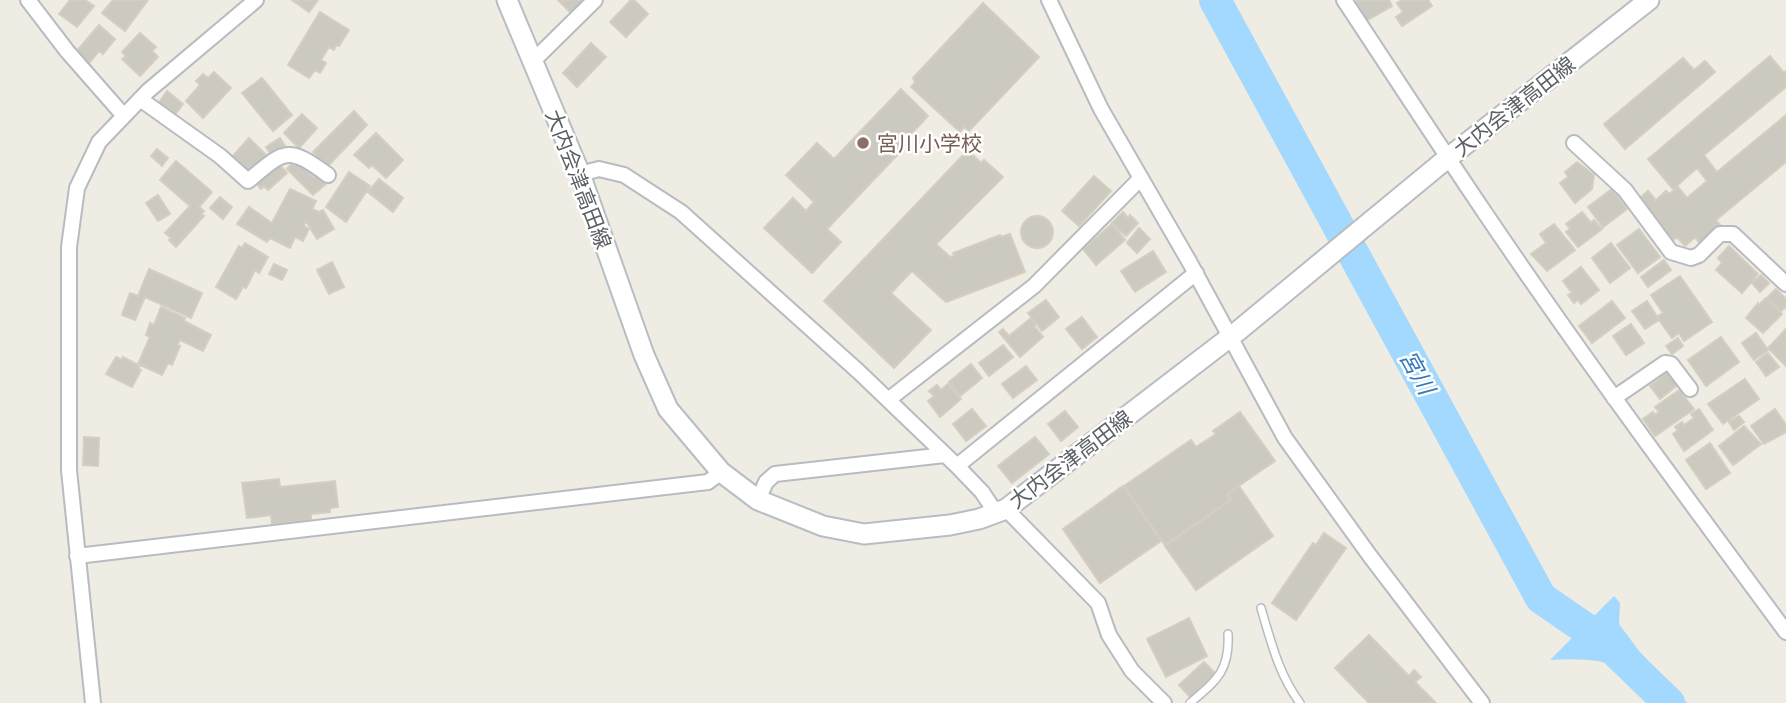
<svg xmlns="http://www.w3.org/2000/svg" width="1786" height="703" font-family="'Noto Sans','Noto Sans JP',sans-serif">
	<rect width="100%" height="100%" fill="#efece3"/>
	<path fill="#a3d9ff" d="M1614,596L1620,603L1619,624L1639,651L1687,703H1666C1657,694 1648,683 1637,676C1612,658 1578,658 1550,660Z"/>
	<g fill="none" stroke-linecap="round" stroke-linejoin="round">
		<path stroke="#a3d9ff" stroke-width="32" d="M1215,0L1541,598L1608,644L1669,703"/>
	</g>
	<path fill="#ccc9c1" stroke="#d5cec0" stroke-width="2" d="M70,0H85L94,6L77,27L59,14Z
		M113,0H148L125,31L102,13Z
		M292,0H318L309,12Z
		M558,0H586L572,14Z
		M631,0H634L648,14L626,37L610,22Z
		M1359,0H1389L1392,6L1366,21L1355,2Z
		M1402,0H1428L1432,6L1402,26L1396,17L1403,12L1397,3Z
		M983,3L1039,57L969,131L964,127L960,132L911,87L915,82L913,78Z
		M320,12L349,30L339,46L336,45L334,50L329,47L321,60L326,63L320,73L315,70L309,78L288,65Z
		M99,25L115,39L103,54L99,51L89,63L76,52Z
		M140,33L156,47L152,51L158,57L140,76L122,59L126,56L122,52Z
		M591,43L606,57L577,87L563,73Z
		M1770,56L1784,73L1786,71V87L1704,155L1717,172L1786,115V162L1716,220L1722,227L1700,244L1695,237L1685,246L1677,237L1672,241L1640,198L1648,191L1656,200L1666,191L1669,194L1678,187L1687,198L1707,181L1697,168L1673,189L1648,159Z
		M1683,58L1694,70L1705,61L1715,72L1625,149L1604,124Z
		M214,72L231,88L203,118L186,101L200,85L196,81L203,74L208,78Z
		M262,78L292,115L273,131L242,93Z
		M901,89L928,116L897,149L900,152L827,229L841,242L812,273L764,228L793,198L806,211L814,202L786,175L817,143L834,159Z
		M167,91L183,104L174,116L158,104Z
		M354,111L367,125L327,167L313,152Z
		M302,114L317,128L299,148L284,133Z
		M376,133L403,160L386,178L372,165L369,168L354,155Z
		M249,138L266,155L249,173L232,157Z
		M280,138L285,146L271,155L266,147Z
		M157,149L168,158L162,166L151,156Z
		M968,150L981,163L984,160L1003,177L936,244L950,257L954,256L953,253L1000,235L1001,237L1010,234L1025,272L946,302L912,271L891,293L931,330L894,368L824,301Z
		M295,160L314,178L318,175L327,183L313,195L287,169Z
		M176,161L212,192L199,207L204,211L201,214L204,216L176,247L169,240L171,238L165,233L190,206L160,180Z
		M277,162L287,173L268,190L264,186L261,189L255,182Z
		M1577,162L1594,175L1592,189L1575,203L1560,183L1568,177L1565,172Z
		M349,172L370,186L346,222L326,207Z
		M1094,176L1111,191L1079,226L1062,211Z
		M379,179L403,198L393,212L368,192Z
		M290,189L316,201L312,209L319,212L323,210L334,229L317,239L306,221L304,226L309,229L303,241L295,237L290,248L270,238L267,242L237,224L249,207L272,223Z
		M1612,189L1627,209L1603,227L1588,207Z
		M158,195L170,214L158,221L146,203Z
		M220,197L232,207L223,219L210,208Z
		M1123,212L1128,218L1130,215L1138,223L1126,236L1112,223Z
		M1582,212L1591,223L1594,220L1602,229L1578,247L1566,232L1570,229L1566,224Z
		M1021 232a16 16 0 1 1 32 0a16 16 0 1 1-32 0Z
		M1112,224L1125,240L1096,265L1083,249Z
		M1554,224L1575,250L1547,271L1531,254L1546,243L1540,234Z
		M1139,228L1150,239L1137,253L1127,243Z
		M1639,229L1660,257L1638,273L1617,245Z
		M245,243L268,257L259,273L255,270L246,288L243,287L236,299L216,287L239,246L242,248Z
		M1611,243L1630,268L1610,283L1592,258Z
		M1729,246L1758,274L1742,293L1716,270L1722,263L1718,258Z
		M1153,251L1166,272L1135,292L1121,271Z
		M1664,260L1671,270L1648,287L1641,277Z
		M332,262L344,287L329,294L317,270Z
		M274,264L287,270L282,280L269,274Z
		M1581,267L1599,290L1581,304L1578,300L1574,303L1568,295L1572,293L1563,281Z
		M149,269L202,293L191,318L145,297L135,320L122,315L130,293L138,296Z
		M1761,275L1769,283L1760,292L1752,283Z
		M1680,276L1712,322L1684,341L1679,333L1672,338L1657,317L1663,313L1651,295Z
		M1776,289L1786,299V307L1781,311L1767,298Z
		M1766,298L1782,314L1763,333L1746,318L1758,303L1759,305Z
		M1046,300L1059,317L1042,331L1028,313Z
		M1612,301L1625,318L1592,343L1579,326Z
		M1647,301L1659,320L1645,329L1632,311Z
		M161,307L185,318L184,321L211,335L203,351L180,340L177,345L180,346L172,365L168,363L162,375L138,364L150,337L146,335L150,323L154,325Z
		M1082,317L1097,337L1082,349L1066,329Z
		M1031,318L1036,324L1034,326L1043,337L1020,357L999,332L1003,329L1009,336Z
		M1631,324L1644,343L1626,355L1613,336Z
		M1786,329V366L1768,348Z
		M1756,333L1768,350L1754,360L1742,343Z
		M1721,337L1739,362L1706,386L1688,360Z
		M1678,338L1683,346L1672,354L1666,346Z
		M1003,345L1013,357L989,376L979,363Z
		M1768,353L1779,367L1766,376L1756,362Z
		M116,357L122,360L123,357L140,366L138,368L141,370L132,387L106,374Z
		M971,364L982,378L960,396L949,382Z
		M1026,366L1037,380L1013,398L1002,384Z
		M1667,373L1675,375L1680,383L1660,399L1650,386Z
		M1745,379L1759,399L1723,424L1708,404Z
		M948,384L961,399L940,417L928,401L934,396L929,391L937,385L941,390Z
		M1679,390L1694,409L1655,436L1643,419L1653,412L1655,415L1659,412L1655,407Z
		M972,409L986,426L966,441L953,424Z
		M1699,409L1713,430L1684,451L1673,434L1678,430L1675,427L1682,422L1684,425L1694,418L1691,414Z
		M1775,409L1786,425V432L1764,444L1751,426Z
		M1065,411L1078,427L1061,441L1048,424Z
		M1240,412L1275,461L1227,494L1230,500L1165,545L1124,486L1191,440L1196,447L1216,434L1213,431Z
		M1739,416L1744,422L1734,430L1729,422Z
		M1744,426L1761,444L1733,465L1719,446Z
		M84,437L99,438L98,466L83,465Z
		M1035,437L1049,454L1012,483L998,466Z
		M1710,443L1730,473L1706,489L1686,460Z
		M279,479L280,487L335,481L338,507L330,508V512L311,514V520L272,524L271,515L247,518L242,483Z
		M1123,486L1161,541L1100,583L1063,529Z
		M1239,486L1273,536L1196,590L1165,546L1231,500L1228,494Z
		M1324,533L1346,548L1296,620L1272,603L1313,543L1316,545Z
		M1189,618L1207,656L1166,677L1147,639Z
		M1369,635L1409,676L1414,670L1421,677L1415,682L1436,703H1369L1335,668Z
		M1204,662L1216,674L1191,698L1179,685Z"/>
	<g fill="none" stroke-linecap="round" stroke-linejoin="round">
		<defs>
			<path id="service" d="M1261,608C1271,642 1279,675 1300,703
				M1190,703C1216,681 1230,671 1228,634"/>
			<path id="minor" d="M28,0L67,51L124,116
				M1049,0L1101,109L1190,263L1285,438L1370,556L1482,703
				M1344,0C1391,71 1437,142 1485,213C1581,355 1684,494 1786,632
				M532,62L595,0
				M140,99L220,156L248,181C285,150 287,145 328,175
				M1574,143L1625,190L1671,252L1691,258L1699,255L1720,234H1733L1786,284
				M580,174L599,169L624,175L681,212L859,372L957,466L982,492L996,513
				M1614,398L1665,363L1671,364L1690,389
				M888,400L1034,286L1141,178
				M957,466L1196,273
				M758,500L766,482L775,474L945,455
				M1006,509L1098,603L1109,635L1132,671L1164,703
				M77,556L708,482L721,472
				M93,703L69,470V247L77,188L99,142L124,116L148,91L256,0"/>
			<path id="secondary" d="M507,0L580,174L644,355L668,409L721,472L758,500L823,526L864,534L950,525L979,519L1006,509L1238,331L1439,165L1649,0"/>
		</defs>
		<use href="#service" stroke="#b8bbc0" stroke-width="10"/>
		<use href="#minor" stroke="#b8bbc0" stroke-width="18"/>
		<use href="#secondary" stroke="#b8bdc3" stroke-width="23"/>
		<use href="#service" stroke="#fff" stroke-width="7"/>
		<use href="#minor" stroke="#fff" stroke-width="14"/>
		<use href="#secondary" stroke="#fff" stroke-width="19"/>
	</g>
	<circle fill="#8d6e63" stroke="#fff" stroke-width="2.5" cx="863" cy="143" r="7"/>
	<g text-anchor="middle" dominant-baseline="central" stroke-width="5" stroke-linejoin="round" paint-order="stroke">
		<g font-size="21" fill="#5b6065" stroke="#fff">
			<text transform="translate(1514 106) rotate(-38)">大内会津高田線</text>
			<text transform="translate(579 179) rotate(69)">大内会津高田線</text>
			<text transform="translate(1070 459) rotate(-37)">大内会津高田線</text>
		</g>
		<g font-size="21" fill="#785e54" stroke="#fff" text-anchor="start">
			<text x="877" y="143">宮川小学校</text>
		</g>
		<g font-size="23" font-style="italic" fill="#3479bd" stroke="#fff">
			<text transform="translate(1418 372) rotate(61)">宮川</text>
		</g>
	</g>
</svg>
